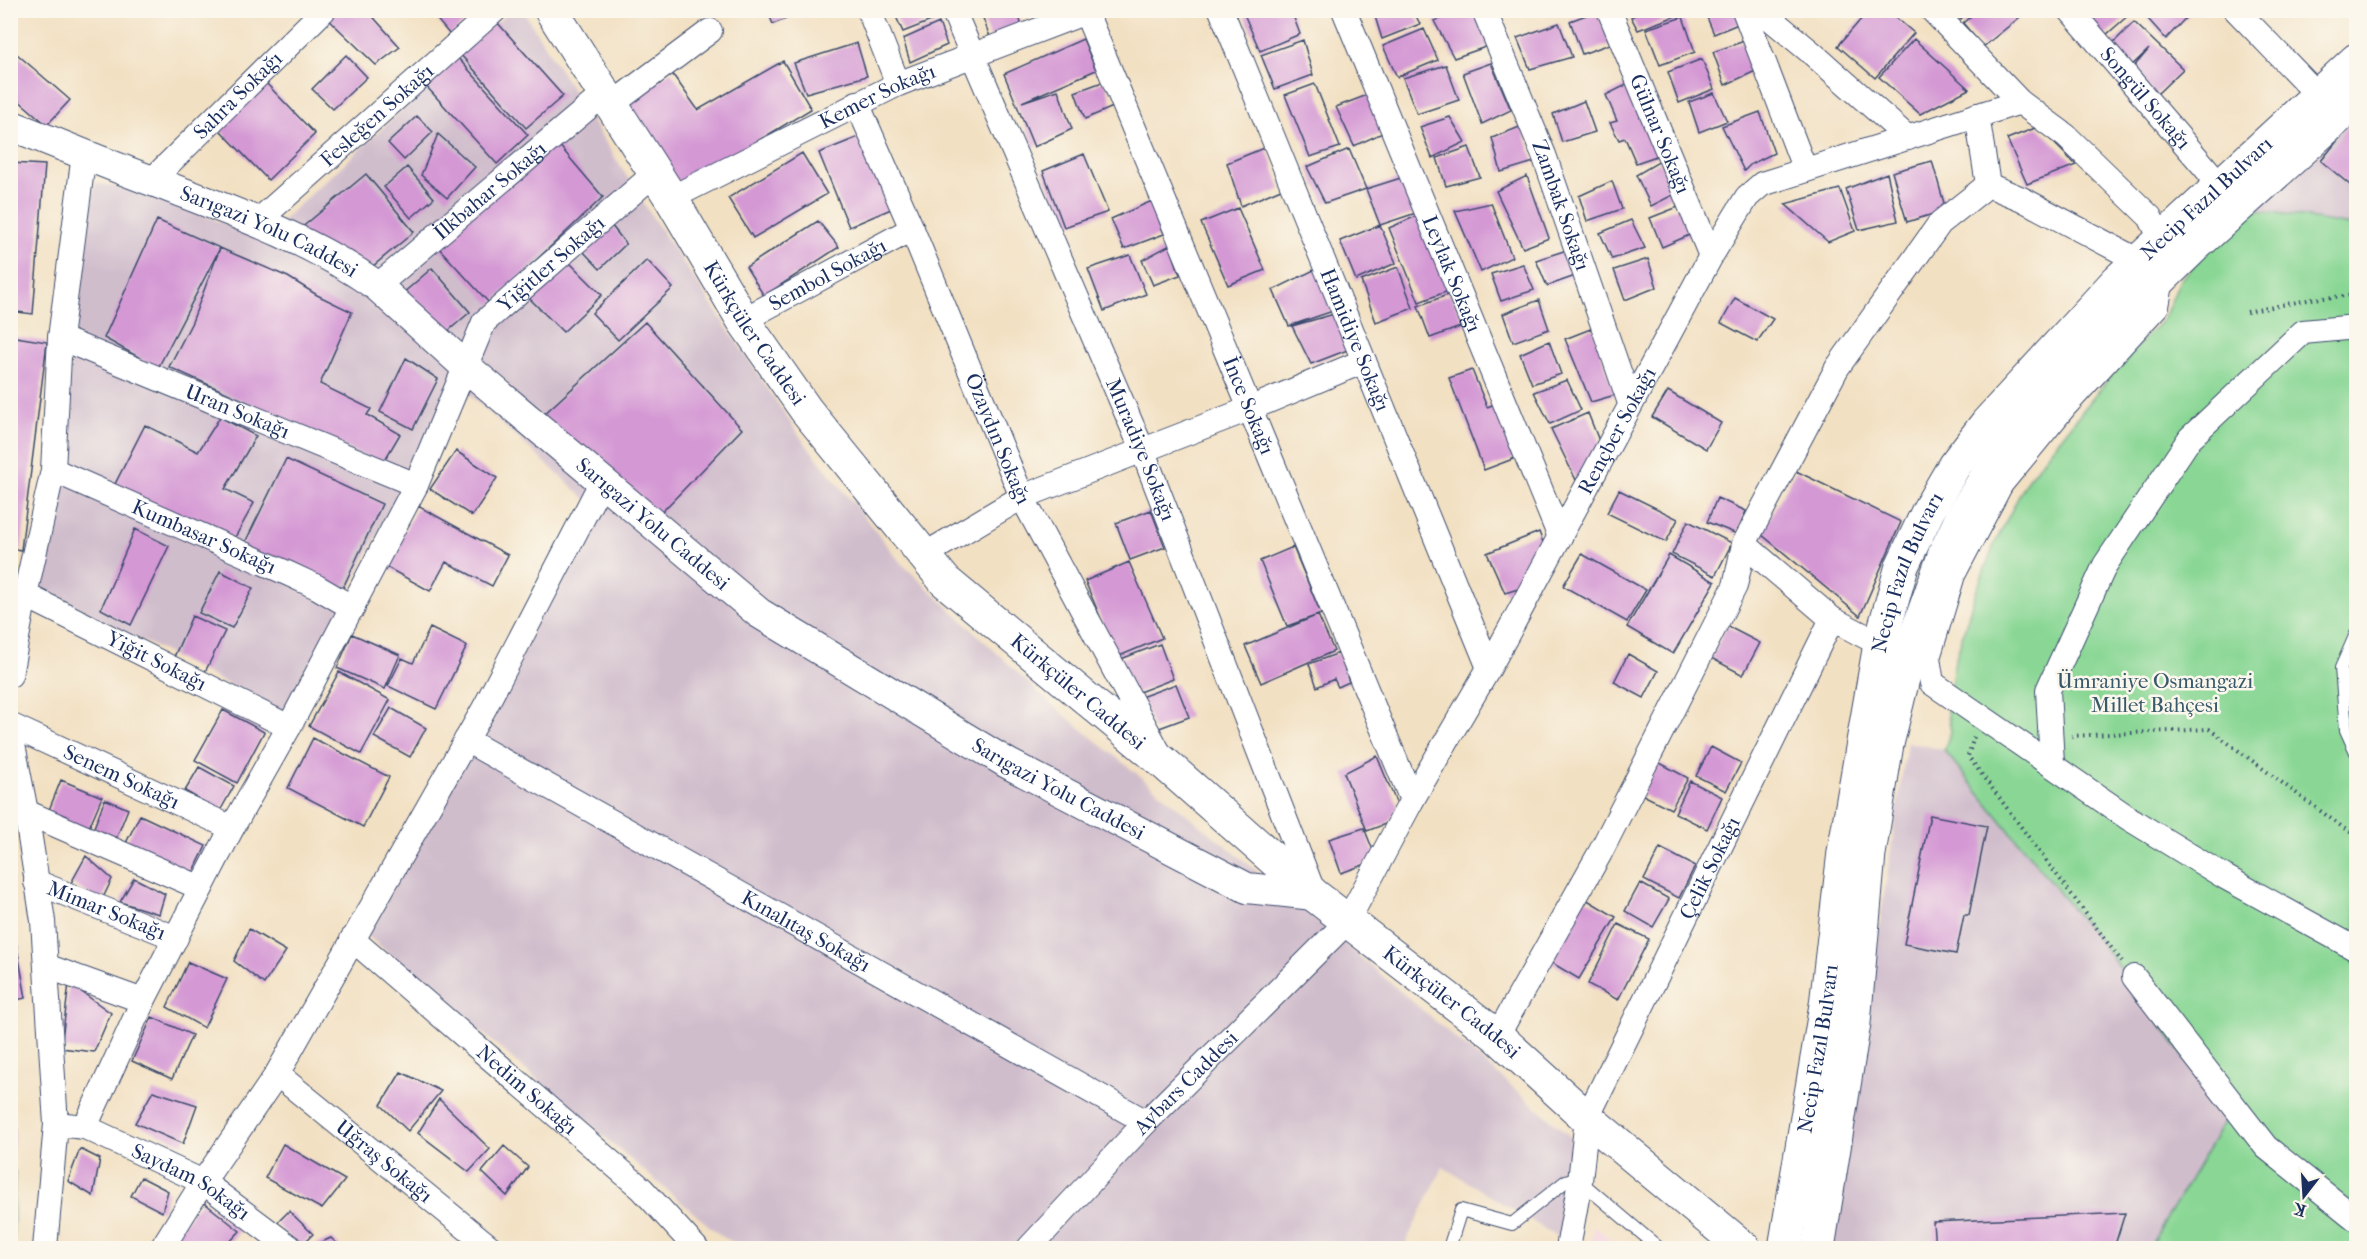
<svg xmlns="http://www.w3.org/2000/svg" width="2367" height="1259" font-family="'IM FELL French Canon',serif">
	<rect width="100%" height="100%" fill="#fbf7ec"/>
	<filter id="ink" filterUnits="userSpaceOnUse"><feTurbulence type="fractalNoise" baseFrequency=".0167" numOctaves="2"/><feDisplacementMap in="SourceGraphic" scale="12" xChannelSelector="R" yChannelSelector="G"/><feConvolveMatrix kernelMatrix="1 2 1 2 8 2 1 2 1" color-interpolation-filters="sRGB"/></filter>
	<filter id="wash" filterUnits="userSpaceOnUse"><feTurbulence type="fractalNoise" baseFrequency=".008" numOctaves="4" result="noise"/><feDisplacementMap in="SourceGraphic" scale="24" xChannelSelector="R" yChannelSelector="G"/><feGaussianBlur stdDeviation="1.35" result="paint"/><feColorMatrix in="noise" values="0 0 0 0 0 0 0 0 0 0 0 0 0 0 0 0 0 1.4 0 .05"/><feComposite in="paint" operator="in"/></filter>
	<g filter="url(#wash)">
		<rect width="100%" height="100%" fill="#f2e0c2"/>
		<path fill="#f4cfdc" d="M1594,1226L1622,1248H1590Z"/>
		<path fill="#d0bdcc" d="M510,11H523L651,215L801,438L901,563L1052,705L1306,911L1571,1137L1561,1239L1443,1167L1403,1248H745L721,1236L367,935L597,509L455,382L286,714L40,588L95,183L157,194L261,240Z
			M2356,105V226L2248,208Z
			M1907,742L1944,750L2118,965L2228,1117L2149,1248H1831Z"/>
		<path fill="#8ad795" stroke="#52837a" stroke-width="1.5" d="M2248,208L2356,226V1248H2149L2227,1117L2118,965L1944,750L1951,731L1947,712L1954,665L1972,603L1994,545L2027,480L2113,373L2164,318L2180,280Z
			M11,1171H15L13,1248H10Z"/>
		<g id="blocks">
			<path fill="#d498d4" d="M335,10H367L400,47L376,65L325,16Z
				M429,10H479L450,35Z
				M767,10H806V11L773,24Z
				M893,10H938L941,17L903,32Z
				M980,10H1017L1022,26L990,37Z
				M1033,10H1067L1039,23Z
				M1254,10H1291L1300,34L1260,51L1244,14Z
				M1373,10H1413L1420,24L1382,39Z
				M1467,10H1474L1494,44L1454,58L1434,21Z
				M1635,10H1680L1681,14L1638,30L1631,17L1637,14Z
				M1704,10H1739L1743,22L1714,34Z
				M1869,10H1887L1914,33L1875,78L1838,46Z
				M1948,10H1970L1958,22Z
				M1978,10H2024L2025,13L1983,47L1963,23Z
				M2080,10H2127L2130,14L2099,41Z
				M2140,10H2193L2166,39Z
				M1597,11L1610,44L1582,54L1570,21Z
				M1683,17L1695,52L1660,65L1646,29Z
				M496,21L563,96L526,128L460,54Z
				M2134,22L2183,69L2156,95L2131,70L2149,49L2126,71L2106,50Z
				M939,23L947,45L910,62L903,39Z
				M1559,23L1572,57L1530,69L1517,38Z
				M1424,29L1438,60L1397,77L1383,46Z
				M1083,39L1096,70L1022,102L1058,90L1072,129L1034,147L1004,74Z
				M1750,39L1760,69L1725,85L1713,52Z
				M1914,39L1969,89L1920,114L1879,77Z
				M1303,40L1313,75L1275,89L1261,55Z
				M857,43L867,76L806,93L794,63Z
				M10,48L70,100L47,125L10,93Z
				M346,55L367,77L333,109L312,89Z
				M457,57L528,135L497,164L426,86Z
				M1702,59L1714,89L1679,103L1668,72Z
				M783,61L811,109L674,191L619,106L671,72L698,110Z
				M1491,63L1511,110L1482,124L1463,73Z
				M1446,65L1459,100L1417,114L1403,78Z
				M1105,81L1113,107L1085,119L1075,92Z
				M266,83L315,134L268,180L219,129Z
				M1630,83L1662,154L1636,163L1625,138L1619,140L1610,123L1617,121L1606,95Z
				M1315,84L1340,147L1310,157L1285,95Z
				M1714,93L1727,121L1699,132L1689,102Z
				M1370,94L1387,131L1354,146L1336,107Z
				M1584,101L1595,132L1562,142L1553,114Z
				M1760,112L1774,153L1751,164L1744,171L1722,126Z
				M417,116L433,132L404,160L388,143Z
				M1450,117L1465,142L1432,158L1420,127Z
				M2354,120L2356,122V190L2321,161Z
				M1522,126L1534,162L1501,172L1492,138Z
				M2038,127L2076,165L2027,184L2007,139Z
				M438,134L475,167L447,198L421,175Z
				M861,136L891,209L849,227L819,153Z
				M552,137L603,197L490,304L437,246Z
				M1266,147L1281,189L1241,206L1227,163Z
				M1469,147L1480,177L1446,186L1437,158Z
				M1349,149L1366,189L1325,203L1307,167Z
				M802,153L827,194L753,238L728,198Z
				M1084,154L1108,212L1064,227L1043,171Z
				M1660,161L1675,194L1651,206L1636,175Z
				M1932,161L1946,210L1907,222L1892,172Z
				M10,163L45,165L33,314L10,311Z
				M407,167L434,198L411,218L384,187Z
				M1887,173L1898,221L1859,230L1846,189Z
				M366,174L414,232L367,271L294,234Z
				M1527,176L1549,238L1523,248L1496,191Z
				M1404,177L1419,212L1380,225L1366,189Z
				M1612,181L1622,209L1587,221L1579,196Z
				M1840,189L1855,231L1828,242L1785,204Z
				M1152,201L1164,234L1124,249L1111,219Z
				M1491,203L1512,257L1481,272L1455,211Z
				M1683,205L1694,233L1662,247L1650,218Z
				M1238,208L1265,270L1228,285L1201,223Z
				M1421,214L1451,290L1419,302L1389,228Z
				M157,220L220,248L158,368L104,338Z
				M1631,220L1645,248L1612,259L1600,233Z
				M608,221L626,244L600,269L581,249Z
				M818,221L839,247L764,296L746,267Z
				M1380,225L1396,263L1356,280L1340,241Z
				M1170,245L1180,275L1153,285L1142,260Z
				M220,248L288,277L317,295L352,312L320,384L371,409L367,415L400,434L383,463L169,367L192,322Z
				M1567,250L1578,275L1547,286L1536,260Z
				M1130,255L1146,294L1104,311L1088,269Z
				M566,259L602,295L563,332L528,297Z
				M1648,259L1657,287L1625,300L1614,270Z
				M647,260L673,288L618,340L592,313Z
				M1523,264L1534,290L1501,301L1491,274Z
				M1398,267L1413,308L1376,322L1361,281Z
				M432,268L470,312L440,338L402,294Z
				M1318,268L1333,311L1289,326L1273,290Z
				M1450,294L1466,325L1430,338L1418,306Z
				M1735,298L1773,319L1757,342L1721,323Z
				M1539,300L1549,329L1513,342L1503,314Z
				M1338,313L1350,349L1311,364L1292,326Z
				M645,322L742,429L657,517L542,416Z
				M1593,328L1615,395L1591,402L1565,339Z
				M10,336L47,342L21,550L10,548Z
				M1549,341L1561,374L1532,384L1520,354Z
				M406,358L438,379L413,429L380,412Z
				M1472,370L1487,407L1495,404L1518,457L1484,470L1449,378Z
				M1567,380L1581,410L1550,424L1534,392Z
				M1668,391L1721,423L1706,449L1652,417Z
				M1588,413L1603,451L1593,471L1576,480L1551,429Z
				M220,417L256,436L225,489L254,503L233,541L114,486L145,425L198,452Z
				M456,451L497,478L472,516L430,489Z
				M286,459L382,504L341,592L243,547Z
				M1796,471L1901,522L1860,616L1761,534Z
				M1619,490L1678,519L1666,542L1607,513Z
				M1717,498L1746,511L1737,534L1707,522Z
				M418,506L508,555L492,586L446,562L430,591L386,567Z
				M1151,510L1165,547L1130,560L1116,523Z
				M1688,521L1732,543L1715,576L1672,554Z
				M135,529L169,546L131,625L101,609Z
				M1539,532L1546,550L1528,586L1505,593L1487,553Z
				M1293,547L1321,614L1287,626L1260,561Z
				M1582,554L1646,590L1627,622L1563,586Z
				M1669,555L1715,582L1673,654L1627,627Z
				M1129,562L1162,638L1117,657L1085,581Z
				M220,571L253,588L232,628L199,613Z
				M1318,615L1334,651L1261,683L1245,646Z
				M192,616L225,631L205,672L174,657Z
				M1727,626L1760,643L1743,675L1711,658Z
				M430,628L467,646L436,709L388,686L402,658L413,663Z
				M352,634L400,655L385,689L337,668Z
				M1160,644L1173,679L1134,694L1121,659Z
				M1339,653L1349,682L1338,687L1334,679L1317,687L1309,664Z
				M1628,654L1658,671L1644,698L1614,682Z
				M339,672L390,700L361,754L309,726Z
				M1176,684L1189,717L1154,730L1141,697Z
				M391,708L426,728L410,757L374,737Z
				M223,710L264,732L237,783L195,760Z
				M313,738L389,777L363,827L288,788Z
				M1711,747L1741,763L1726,791L1696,776Z
				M1377,756L1398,807L1388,823L1367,831L1344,773Z
				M1658,762L1688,778L1671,809L1641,794Z
				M199,767L234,786L220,811L185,791Z
				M61,780L102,797L87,832L47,815Z
				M1690,781L1722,797L1707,829L1675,813Z
				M105,799L128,809L114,844L91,835Z
				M140,815L206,846L192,875L126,843Z
				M1930,815L1987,826L1969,915H1964L1956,954L1904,944Z
				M1364,828L1377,860L1341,873L1329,839Z
				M1660,848L1695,866L1679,898L1644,880Z
				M86,856L112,879L101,902L71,883Z
				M134,878L165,894L159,914L120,902Z
				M1640,883L1669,899L1653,927L1625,911Z
				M1584,898L1616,917L1579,979L1547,960Z
				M10,908L26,998L10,1001Z
				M1618,924L1649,939L1618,1000L1588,984Z
				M249,929L286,951L264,984L234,961Z
				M188,962L227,979L204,1028L167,1007Z
				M69,983L111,1013L94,1052L61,1048Z
				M152,1017L192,1035L172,1079L132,1061Z
				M401,1072L441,1091L408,1131L381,1105Z
				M153,1091L197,1105L183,1144L135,1123Z
				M439,1099L490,1149L469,1172L418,1133Z
				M10,1129H15L12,1159H10Z
				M283,1144L345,1180L322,1209L265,1178Z
				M504,1146L528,1167L507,1196L482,1172Z
				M80,1149L100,1159L93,1196L68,1181Z
				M141,1177L168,1191L162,1212L131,1196Z
				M202,1201L240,1231L224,1248H189L172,1237Z
				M289,1211L313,1234L300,1247L276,1224Z
				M2125,1213L2114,1248H1935L1933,1222Z
				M331,1238L342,1248H311L310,1247Z"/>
		</g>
	</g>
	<g filter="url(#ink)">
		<use href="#blocks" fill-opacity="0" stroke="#3b4a6d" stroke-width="1.5"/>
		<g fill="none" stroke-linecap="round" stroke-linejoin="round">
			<defs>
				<path id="service" d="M2356,634L2341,668L2346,730L2356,752
					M1449,1248L1461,1210L1512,1224L1566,1181L1572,1179L1580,1181L1659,1248"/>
				<g id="minor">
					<path d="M869,10L898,84"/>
					<path id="s1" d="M953,10L1142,449L1313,891"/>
					<path id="s2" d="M1085,10L1412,800"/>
					<path id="s3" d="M1221,10L1489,668"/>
					<path id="s4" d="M1344,10L1560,537"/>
					<path id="s5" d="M1484,10L1544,155L1630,403"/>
					<path id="s6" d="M1609,10L1711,256"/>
					<path d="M1744,10L1805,170"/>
					<path d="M1760,10L1813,54L1908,138"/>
					<path d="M1932,10L2020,102L2066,136L2150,217L2161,239"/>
					<path id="s7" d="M2070,10L2221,186"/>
					<path d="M2236,10L2319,96"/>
					<path id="s8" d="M857,103L912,229L1022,497L1159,753"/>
					<path d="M611,105L710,31"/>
					<path d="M1977,115L1988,185"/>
					<path id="s9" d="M151,181L324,10"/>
					<path id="s10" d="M671,198L898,84L1091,10"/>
					<path id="s11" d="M258,221L495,10"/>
					<path id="s12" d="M377,286L604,94"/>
					<path id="s13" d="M743,320L912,229"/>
					<path id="s14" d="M60,338L416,485"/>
					<path id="s15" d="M53,470L289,574L317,587L353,608"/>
					<path d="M1744,544L1832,619L1880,644"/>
					<path d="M924,555L1022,497L1249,409L1364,361"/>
					<path id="s16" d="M25,595L289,727"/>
					<path d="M10,675L25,595L53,470L60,338L84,154"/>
					<path id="s17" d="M10,725L232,828"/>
					<path d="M10,729L26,812L43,921L56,1124"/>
					<path id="s18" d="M466,740L1146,1122"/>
					<path d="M2052,764L2048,690L2105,565L2190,438L2303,332L2356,327"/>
					<path d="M26,812L201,888"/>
					<path id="s19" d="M36,882L176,938"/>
					<path id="s20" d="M352,939L642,1189L696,1248"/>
					<path d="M46,966L143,1001"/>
					<path d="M2134,977L2266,1147L2356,1219"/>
					<path d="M1497,1036L1600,853L1735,586L1744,544L1837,368L1940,223L1988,185L2022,199L2139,261L2162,279L2157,306L2065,406L2001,484L1953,575L1928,658L1932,683L2130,819L2225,877L2356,949"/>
					<path id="s21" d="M277,1074L491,1248"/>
					<path id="s22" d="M85,1127L143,1001L232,828L289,727L416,485L484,322L654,174"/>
					<path id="s23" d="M45,1248L56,1124L85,1127L203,1182L291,1248"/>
					<path d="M162,1248L203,1182L277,1074L485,707L602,481"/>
					<path id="s24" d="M1029,1248L1146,1122L1347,922L1412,800L1489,668L1711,256L1747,197L1762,184L2020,102"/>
					<path id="s25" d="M1568,1248L1580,1181L1587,1118L1832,619"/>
				</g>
				<g id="tertiary">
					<path id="s26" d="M10,125C59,144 106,164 155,182C231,211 309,238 377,286L465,366L759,613L1007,763L1247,888L1314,895"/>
				</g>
				<g id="secondary">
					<path id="s27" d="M551,10L671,198L743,320L806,410L945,581L1164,763L1314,895L1497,1036L1587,1118L1744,1248"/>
				</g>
				<g id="primary">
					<path id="s28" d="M1785,1248L1826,1005L1844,852L1880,644L1902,566L1928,511L1954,466L1987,423L2118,280L2356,60"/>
					<path d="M1818,1248L1854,1023L1869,854L1887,744L1908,658L1945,553L1962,517L1993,466L2029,422L2121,318L2197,244L2356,101"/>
				</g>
			</defs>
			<use href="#service" stroke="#3b4a6d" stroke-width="14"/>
			<use href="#minor" stroke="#3b4a6d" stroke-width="26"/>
			<use href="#tertiary" stroke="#3b4a6d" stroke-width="32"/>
			<use href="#secondary" stroke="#3b4a6d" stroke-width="35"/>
			<use href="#primary" stroke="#3b4a6d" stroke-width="35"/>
			<path stroke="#3b4a6d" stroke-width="4" stroke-dasharray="1.5 4.5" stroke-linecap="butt" d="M2247,312L2312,299L2356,295
				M2071,736L2209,729L2345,829L2356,835
				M1974,737L1968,756L2122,962"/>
			<use href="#service" stroke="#fff" stroke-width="12"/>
			<use href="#minor" stroke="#fff" stroke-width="24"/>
			<use href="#tertiary" stroke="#fff" stroke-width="30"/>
			<use href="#secondary" stroke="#fff" stroke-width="33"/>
			<use href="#primary" stroke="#fff" stroke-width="33"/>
		</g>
	</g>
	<g text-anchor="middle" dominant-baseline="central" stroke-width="5" stroke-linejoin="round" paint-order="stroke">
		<g font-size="21" fill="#1b2f5e" stroke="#fbf7ec">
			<text stroke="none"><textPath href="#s9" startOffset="122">Sahra Sokağı</textPath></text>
			<text stroke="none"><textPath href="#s10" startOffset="230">Kemer Sokağı</textPath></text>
			<text stroke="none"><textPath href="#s7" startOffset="116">Songül Sokağı</textPath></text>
			<text stroke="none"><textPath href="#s11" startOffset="159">Fesleğen Sokağı</textPath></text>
			<text stroke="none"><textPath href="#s6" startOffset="134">Gülnar Sokağı</textPath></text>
			<text stroke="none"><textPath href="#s12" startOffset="148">İlkbahar Sokağı</textPath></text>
			<text stroke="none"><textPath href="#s28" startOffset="1174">Necip Fazıl Bulvarı</textPath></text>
			<text stroke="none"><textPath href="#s5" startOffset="210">Zambak Sokağı</textPath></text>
			<text stroke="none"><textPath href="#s26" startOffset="280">Sarıgazi Yolu Caddesi</textPath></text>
			<text stroke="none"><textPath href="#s22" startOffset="988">Yiğitler Sokağı</textPath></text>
			<text stroke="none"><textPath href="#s13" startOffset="96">Sembol Sokağı</textPath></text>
			<text stroke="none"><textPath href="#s4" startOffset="285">Leylak Sokağı</textPath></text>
			<text stroke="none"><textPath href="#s27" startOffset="382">Kürkçüler Caddesi</textPath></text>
			<text stroke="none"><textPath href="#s3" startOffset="356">Hamidiye Sokağı</textPath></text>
			<text stroke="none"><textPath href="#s2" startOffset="428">İnce Sokağı</textPath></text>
			<text stroke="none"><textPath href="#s14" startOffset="192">Uran Sokağı</textPath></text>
			<text stroke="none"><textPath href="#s24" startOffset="1016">Rençber Sokağı</textPath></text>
			<text stroke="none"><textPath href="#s8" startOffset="364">Özaydın Sokağı</textPath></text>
			<text stroke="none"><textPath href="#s1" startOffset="478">Muradiye Sokağı</textPath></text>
			<text stroke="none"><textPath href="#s26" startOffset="766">Sarıgazi Yolu Caddesi</textPath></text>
			<text stroke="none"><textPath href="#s15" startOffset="165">Kumbasar Sokağı</textPath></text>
			<text stroke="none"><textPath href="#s28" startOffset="688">Necip Fazıl Bulvarı</textPath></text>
			<text stroke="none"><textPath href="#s16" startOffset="147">Yiğit Sokağı</textPath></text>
			<text stroke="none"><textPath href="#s27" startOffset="868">Kürkçüler Caddesi</textPath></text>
			<text stroke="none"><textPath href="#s17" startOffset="123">Senem Sokağı</textPath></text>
			<text stroke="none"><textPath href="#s26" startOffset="1252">Sarıgazi Yolu Caddesi</textPath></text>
			<text stroke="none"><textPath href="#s25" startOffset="410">Çelik Sokağı</textPath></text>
			<text stroke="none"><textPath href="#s19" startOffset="76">Mimar Sokağı</textPath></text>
			<text stroke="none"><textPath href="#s18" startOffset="390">Kınalıtaş Sokağı</textPath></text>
			<text stroke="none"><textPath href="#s27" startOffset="1354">Kürkçüler Caddesi</textPath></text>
			<text stroke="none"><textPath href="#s28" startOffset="202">Necip Fazıl Bulvarı</textPath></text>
			<text stroke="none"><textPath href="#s24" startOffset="228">Aybars Caddesi</textPath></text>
			<text stroke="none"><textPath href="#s20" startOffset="231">Nedim Sokağı</textPath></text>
			<text stroke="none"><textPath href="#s21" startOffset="138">Uğraş Sokağı</textPath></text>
			<text stroke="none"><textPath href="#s23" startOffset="273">Saydam Sokağı</textPath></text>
		</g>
		<g font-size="21" fill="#37596c" stroke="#fbf7ec">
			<text x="2155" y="681">Ümraniye Osmangazi<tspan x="2155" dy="24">Millet Bahçesi</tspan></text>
		</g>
	</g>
	<rect width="2367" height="1259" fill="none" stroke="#fbf7ec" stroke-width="36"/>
	<g transform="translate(2304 1196) rotate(197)" stroke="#fbf7ec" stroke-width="4.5" paint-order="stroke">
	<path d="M0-4.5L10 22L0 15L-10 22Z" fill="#1b2f5e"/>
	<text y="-9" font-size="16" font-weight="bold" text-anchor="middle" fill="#1b2f5e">K</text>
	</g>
</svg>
